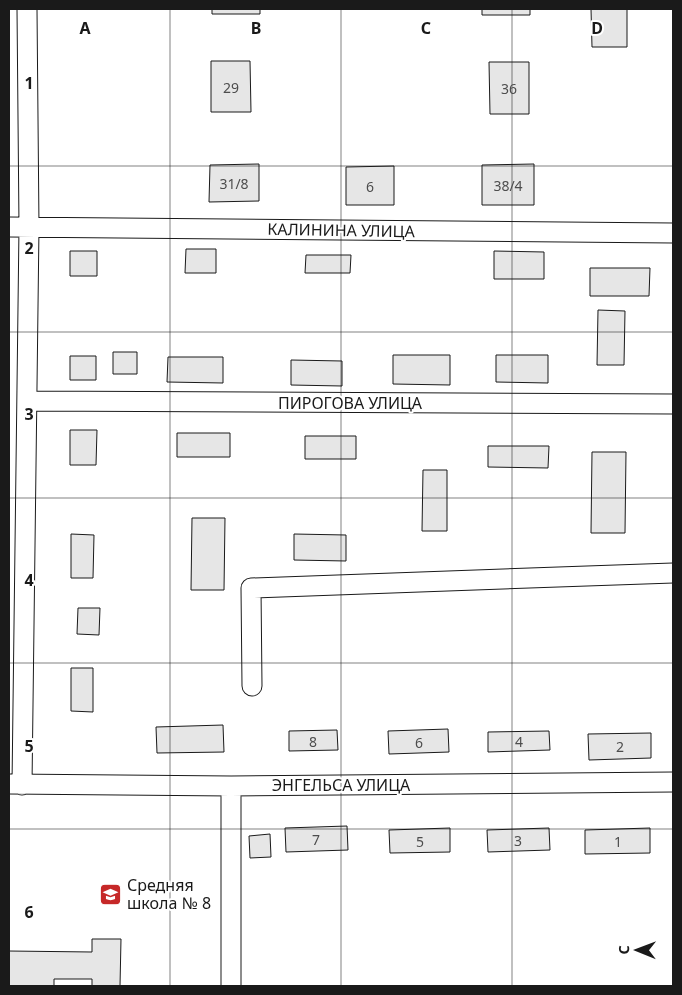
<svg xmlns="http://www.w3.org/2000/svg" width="682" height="995" font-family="'Noto Sans',sans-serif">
	<rect width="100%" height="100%" fill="#fff"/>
	<path fill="#e6e6e6" stroke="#1a1a1a" d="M212,9H260V14H212Z
		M482,9H530V15H482Z
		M591,9H627V47H592Z
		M211,61H250L251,112H211Z
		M489,62H529V114H490Z
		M259,164V201L209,202L210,165Z
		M534,164V205H482V165Z
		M394,166V205H346V167Z
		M186,249H216V273H185Z
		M70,251H97V276H70Z
		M494,251L544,252V279H494Z
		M306,255H351L350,273H305Z
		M590,268H650L649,296H590Z
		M598,310L625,311L624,365H597Z
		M113,352H137V374H113Z
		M393,355H450V385L393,384Z
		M496,355H548V383L496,382Z
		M70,356H96V380H70Z
		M168,357H223V383L167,382Z
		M291,360L342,361V386L291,385Z
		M70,430H97L96,465H70Z
		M177,433H230V457H177Z
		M305,436H356V459H305Z
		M488,446H549L548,468L488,467Z
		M592,452H626L625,533H591Z
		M423,470H447V531H422Z
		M192,518H225L224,590H191Z
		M71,534L94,535L93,578H71Z
		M294,534L346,535V561L294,560Z
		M78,608H100L99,635L77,634Z
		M71,668H93V712L71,711Z
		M223,725L224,752L157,753L156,727Z
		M448,729L449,752L389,754L388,731Z
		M337,730L338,750L289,751V731Z
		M549,731L550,750L488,752V732Z
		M651,733V758L589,760L588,734Z
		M347,826L348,850L286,852L285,828Z
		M450,828V852L390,853L389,830Z
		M549,828L550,850L488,852L487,830Z
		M650,828V853L585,854V830Z
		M270,834L271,857L250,858L249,836Z
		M92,939H121L120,986H92V979H54V986H9V951L92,952Z"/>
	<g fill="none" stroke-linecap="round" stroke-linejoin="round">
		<defs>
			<path id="minor" d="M9,227L673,233
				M27,401L673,404
				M252,686L251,588L673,573
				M9,784L231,786L673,782
				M22,785L29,227L27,9
				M231,786V986"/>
		</defs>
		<use href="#minor" stroke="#1a1a1a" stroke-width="21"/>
		<use href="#minor" stroke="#fff" stroke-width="19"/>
	</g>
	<path fill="none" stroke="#1a1a1a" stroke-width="1" stroke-opacity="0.55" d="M170,9V986M341,9V986M512,9V986M9,166H673M9,332H673M9,498H673M9,663H673M9,829H673"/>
	<defs>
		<symbol id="school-square" viewBox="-11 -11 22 22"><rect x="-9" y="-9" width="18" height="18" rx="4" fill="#c62828" stroke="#fff"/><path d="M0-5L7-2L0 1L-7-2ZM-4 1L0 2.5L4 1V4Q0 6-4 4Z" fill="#fff"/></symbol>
	</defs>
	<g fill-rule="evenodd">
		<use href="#school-square" x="98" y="882" width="25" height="25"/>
	</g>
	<g text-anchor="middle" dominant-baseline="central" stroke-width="4" stroke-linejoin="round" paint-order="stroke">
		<g font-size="14" fill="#4d4d4d">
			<text x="231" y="87">29</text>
			<text x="509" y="88">36</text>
			<text x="234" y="183">31/8</text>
			<text x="508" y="185">38/4</text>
			<text x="370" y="186">6</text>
			<text x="313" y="741">8</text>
			<text x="519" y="741">4</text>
			<text x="419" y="742">6</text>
			<text x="620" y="746">2</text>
			<text x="316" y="839">7</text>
			<text x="518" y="840">3</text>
			<text x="420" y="841">5</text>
			<text x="618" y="841">1</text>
		</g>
		<g font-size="16" fill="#1a1a1a" stroke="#fff">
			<text transform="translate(341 230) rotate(1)">КАЛИНИНА УЛИЦА</text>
			<text x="350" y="403">ПИРОГОВА УЛИЦА</text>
			<text x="341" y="785">ЭНГЕЛЬСА УЛИЦА</text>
		</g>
		<g font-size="16" fill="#1a1a1a" stroke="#fff" text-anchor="start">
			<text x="127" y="885">Средняя<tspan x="127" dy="18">школа № 8</tspan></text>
		</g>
	</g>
	<g font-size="16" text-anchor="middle" font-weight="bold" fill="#1a1a1a" stroke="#fff" stroke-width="4" stroke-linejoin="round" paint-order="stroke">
		<text x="85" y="34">A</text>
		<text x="256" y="34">B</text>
		<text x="426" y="34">C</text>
		<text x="597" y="34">D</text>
		<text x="29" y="89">1</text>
		<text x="29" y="254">2</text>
		<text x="29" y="420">3</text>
		<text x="29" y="586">4</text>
		<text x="29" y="752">5</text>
		<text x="29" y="918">6</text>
	</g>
	<rect width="682" height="995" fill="none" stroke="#1a1a1a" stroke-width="20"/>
	<g transform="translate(637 950) rotate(271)" stroke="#ffffff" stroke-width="4" paint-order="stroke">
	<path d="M0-4L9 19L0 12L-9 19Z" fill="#1a1a1a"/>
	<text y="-8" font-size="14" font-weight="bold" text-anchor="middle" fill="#1a1a1a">С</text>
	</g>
</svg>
